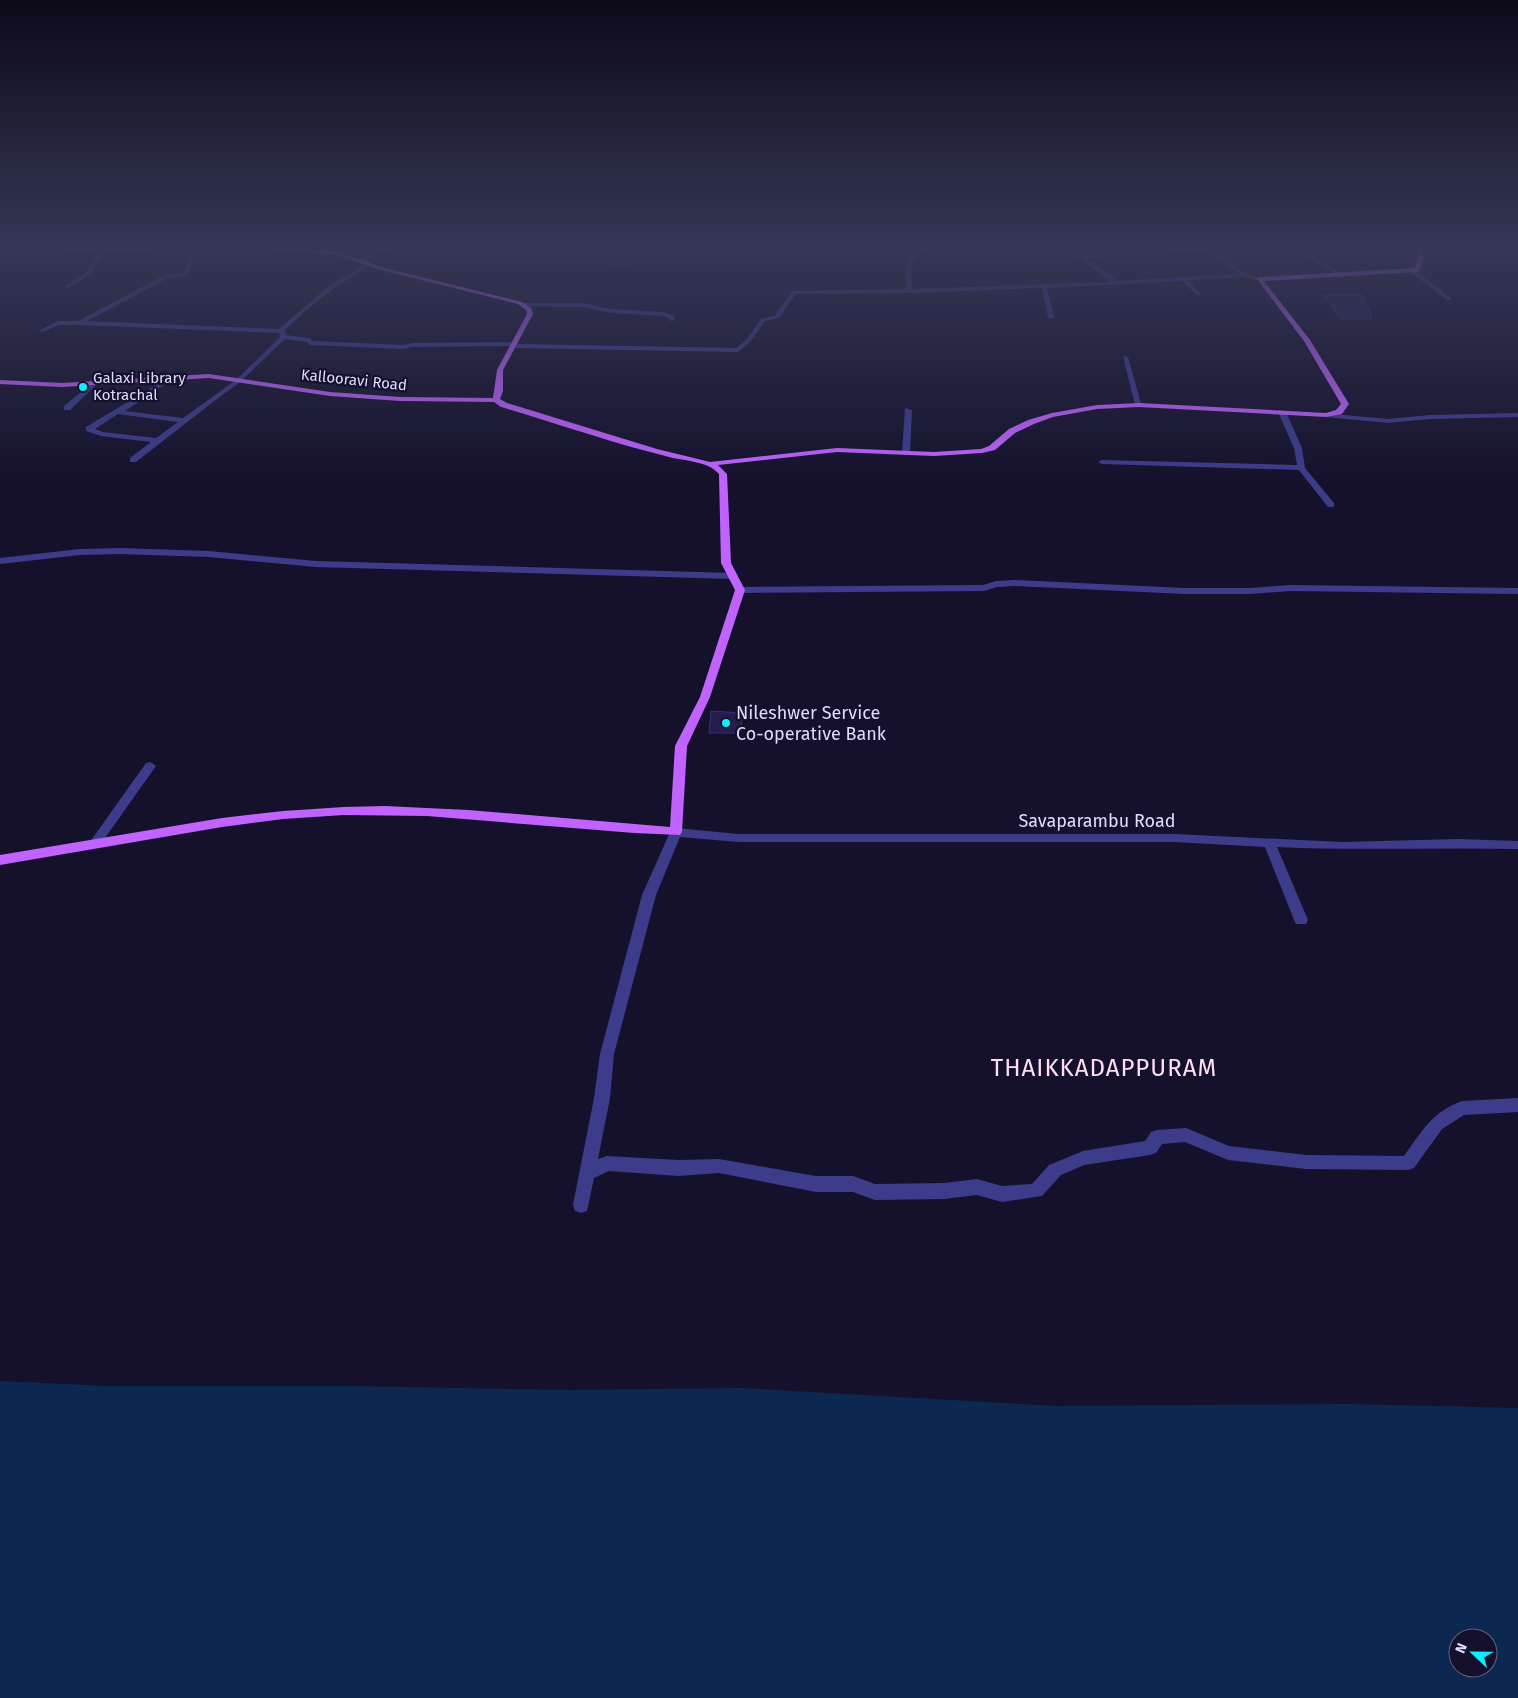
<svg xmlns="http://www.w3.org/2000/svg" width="1518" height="1698" font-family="'Fira Sans',sans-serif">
	<rect width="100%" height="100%" fill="#15112c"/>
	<path fill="#0d2850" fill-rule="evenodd" d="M533,245H584L587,247L616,254L635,255L673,252L709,245H796C754,258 559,285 533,245Z
		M0,1381L107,1386H353L568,1390L742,1388L1055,1406L1350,1404L1518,1408V1698H0ZM1458,1638H1488V1668H1458Z"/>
	<path fill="#251d4d" stroke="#3b2f7a" d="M1323,295H1363L1372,319H1342L1337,315L1331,303Z
		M711,711L742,713L741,733H709Z"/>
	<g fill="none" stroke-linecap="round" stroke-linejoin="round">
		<path fill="#3c3c8b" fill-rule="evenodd" d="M173,245H186L146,251H106L89,275L67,289L65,286L85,273L100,252L0,254V250L146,247Z
			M191,245H196L188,276L168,278L87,321L279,329L331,284L371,262L373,265C339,282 312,304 285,330L286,335L310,338L313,341L403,345L413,343L515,342L518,344L736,348L747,339L761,319L775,316L792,291L906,289C907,281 904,273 906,265C910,246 934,243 950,245C944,248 936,247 930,249C905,255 913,271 912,289L1111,282L1079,258L1053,245H1058L1082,255L1200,247L1202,245L1207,247L1259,245L1257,247L1211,250L1247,274L1263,279L1260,281L1245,277L1188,280L1201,294L1198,296L1182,281L1047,288L1054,317L1051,319L1048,317L1042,288L909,293L796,294L779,318L765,321L751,341L738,352L514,348L511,346L413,347L403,349L310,345L307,342L285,339L240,382L213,402L136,462H130V458L151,442L101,436L86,431V427L171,376L173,377V379L125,411L183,418L236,380L280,337L279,333L79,325H59L43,332L38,331L58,321H78L165,275L184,273ZM1205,250L1240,274L1118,281L1086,258ZM118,414L178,422L156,438L103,432L95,429Z
			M398,245H404L396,249L381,250L362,262L357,261L378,247Z
			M1287,245H1293L1343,274L1338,275Z
			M1409,269H1413L1451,298V300H1447L1409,271Z
			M523,303H583L611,309L664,312L674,316L675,320L670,321L669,318L663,316L611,313L583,307L521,306Z
			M1123,356L1128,357L1142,407L1135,405Z
			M92,383L97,384L70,410H64V406Z
			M905,408L912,410L910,453L906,455L902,453Z
			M1279,410L1286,412L1302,448L1305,468L1334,503V507H1328L1299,470L1102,464L1098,462L1102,460L1297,465L1294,448L1278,412Z
			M1323,413L1388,419L1430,415L1518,413V417L1430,419L1388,423L1326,417L1322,415Z
			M120,548L209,551L316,561L733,573L738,576L733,579L316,567L209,557L120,554L80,555L0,564V558L80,549Z
			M1014,580L1184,588H1250L1290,585L1518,588V594L1290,591L1250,594H1184L1014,586L997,587L984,591L740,593L735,590L740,587L983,585L996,581Z
			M150,762L156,766L100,845H92L90,842L92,839L146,763Z
			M676,828L738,834H1174L1342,842L1458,839L1518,841V849C1438,847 1358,851 1277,847L1308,920L1306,924H1296L1294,920L1265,847L1174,842H738L680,837L656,895L614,1054L610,1098L598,1159L607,1156L679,1160L719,1159L816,1176H853L875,1184L944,1183L977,1179L1002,1186L1032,1184L1049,1165L1083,1151L1145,1141L1151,1132L1157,1130L1186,1128L1229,1146L1306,1155L1404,1156C1422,1131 1432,1112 1462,1101L1518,1098V1112L1464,1115L1442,1129L1414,1168L1408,1170L1306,1169L1228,1160L1185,1142L1162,1144L1156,1153L1150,1155L1084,1165L1061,1175L1042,1196L1002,1202L977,1195L944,1199L875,1200L853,1192H816L719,1173L679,1176L609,1171L594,1178L587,1211L581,1213L575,1211L573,1205L594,1098L600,1054L642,895L670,832Z"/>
		<path fill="#c063ff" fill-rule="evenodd" d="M228,245H246L336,251L385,268L522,302L531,308L533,314L503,370V391L500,399L507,403L657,449L710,462L837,448L934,452L981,449L989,446L1009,429L1028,420L1052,413L1097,405L1139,403L1326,413L1336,410L1341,404L1304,341L1257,279L1260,277L1415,268L1418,257L1416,245H1421L1424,257L1420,270L1417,272L1264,281L1310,340L1349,404L1342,414L1326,417L1139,407L1097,409L1053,417L1034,424L1015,433L995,450L982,453L934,456L837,452L718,465L727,474L731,563L745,590L710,697L687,746L682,832L680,835L634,833L427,816L344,815L283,819L222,827L0,865V855L222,818L283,811L344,807L385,806L468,810L670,827L675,746L700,697L735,590L721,563L719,474C709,462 688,461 673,458C615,444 558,424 501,407L494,402L400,401L330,396L209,378L62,387L0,384V380L62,383L209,374L330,392L400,397L493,398L497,370L527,314L526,310L518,304L381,270L335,255Z"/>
	</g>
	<linearGradient id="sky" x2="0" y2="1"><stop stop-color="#0c0918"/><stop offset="0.51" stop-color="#353856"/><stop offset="1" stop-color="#353856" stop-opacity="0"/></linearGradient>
	<rect width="1518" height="482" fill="url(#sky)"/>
	<g fill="#08efff" stroke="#15112c" stroke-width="2">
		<circle cx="83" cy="387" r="5"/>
		<circle cx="726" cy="723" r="5"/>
	</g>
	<g text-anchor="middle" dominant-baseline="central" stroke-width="4.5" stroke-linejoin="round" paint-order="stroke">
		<g font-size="15" fill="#dfdcff" stroke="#15112c" text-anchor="start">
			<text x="93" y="378">Galaxi Library<tspan x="93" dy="17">Kotrachal</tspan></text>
		</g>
		<g font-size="15" fill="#dfdcff" stroke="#15112c">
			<text transform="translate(354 380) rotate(6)">Kallooravi Road</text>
		</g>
		<g font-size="18" fill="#dfdcff" stroke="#15112c" text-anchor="start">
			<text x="736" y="713">Nileshwer Service<tspan x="736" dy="21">Co-operative Bank</tspan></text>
		</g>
		<g font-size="18" fill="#dfdcff" stroke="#15112c">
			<text x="1097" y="821">Savaparambu Road</text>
		</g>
		<g font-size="24" letter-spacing="1" fill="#ffdef4" stroke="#15112c">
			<text x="1104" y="1068">THAIKKADAPPURAM</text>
		</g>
	</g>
	<g transform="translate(1473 1653) rotate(292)"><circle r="24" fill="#15112c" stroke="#666280"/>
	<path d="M0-4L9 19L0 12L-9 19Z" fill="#08efff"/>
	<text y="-8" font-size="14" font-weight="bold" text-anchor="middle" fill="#dfdcff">N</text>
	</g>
</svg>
